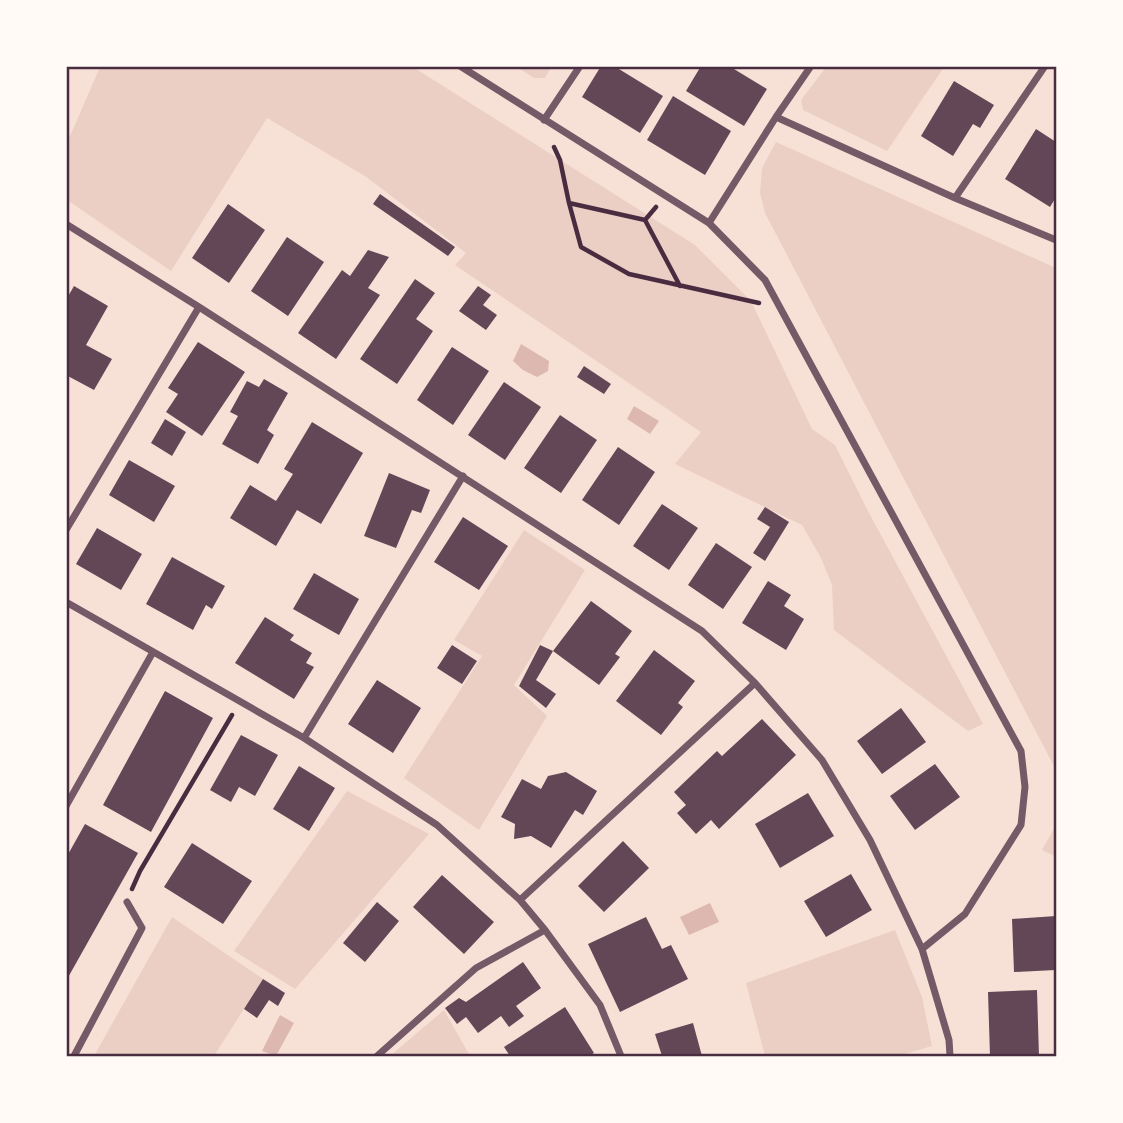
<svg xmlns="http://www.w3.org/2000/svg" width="1123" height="1123" font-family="Barlow,sans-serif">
	<rect width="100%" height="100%" fill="#f7e1d7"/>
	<path fill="#ebcfc5" d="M100,67H413L695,245L751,301L812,429L835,445L868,511L983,724L968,731L834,630L832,585L821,558L802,525L675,464L701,432L455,265L466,253L365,176L267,118L171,271L67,200V143Z
		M517,67H551L545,78H534Z
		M826,67V66L944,67L887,151L803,110L801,100Z
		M776,142L1056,268V770L765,213L760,193L762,168Z
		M524,530L585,570L514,685L547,716L479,830L404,778L482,656L454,640Z
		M347,791L429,834L295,989L234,951Z
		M1056,825V857L1042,850Z
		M172,917L263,979L214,1056H94Z
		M895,930L922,997L932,1046L898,1056H765L746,983Z
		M444,1010L470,1056H390Z"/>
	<path fill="#dcb8b0" d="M521,344L549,361L548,371L537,377L523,370L513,361Z
		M634,406L659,421L650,434L627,419Z
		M710,903L719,922L689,935L680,917Z
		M280,1015L294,1023L276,1056L262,1051Z"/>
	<path fill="#644757" d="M601,66H614L663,96L640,133L582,97Z
		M701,66H729L767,89L744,126L686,91Z
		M954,81L994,105L980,128L973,124L953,156L921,136Z
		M673,96L731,131L705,175L647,140Z
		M1036,129L1056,142V197L1050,207L1005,179Z
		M380,194L455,247L448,256L373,204Z
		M228,204L265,230L229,283L192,258Z
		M287,237L324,262L288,316L251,291Z
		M368,250L389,257L368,288L380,295L336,359L298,333L342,270L350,276Z
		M415,279L435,293L416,319L433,331L397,384L360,359Z
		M74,286L108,306L86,345L112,359L94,390L66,375V300Z
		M478,286L491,295L483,305L497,315L486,330L459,311Z
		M198,342L245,372L202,436L166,412L178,394L168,388Z
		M452,347L489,371L453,425L417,400Z
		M584,366L611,384L604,394L577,377Z
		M264,379L288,393L267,430L274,435L258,464L222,444L238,416L230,412L247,381L259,387Z
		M504,382L541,407L505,460L468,435Z
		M560,415L597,440L561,493L524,468Z
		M165,419L186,432L172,456L151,443Z
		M312,422L363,453L321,524L297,510L276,546L230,518L250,485L276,501L293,474L284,469Z
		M618,447L655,472L619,525L582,500Z
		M129,460L175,486L154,522L109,495Z
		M389,473L430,490L421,513L412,510L396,548L364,536Z
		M662,504L698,528L669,570L633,546Z
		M765,507L789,522L765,561L753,553L770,527L757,519Z
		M463,517L508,546L479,590L434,562Z
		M97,528L142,554L121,590L76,564Z
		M716,543L752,567L723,609L688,585Z
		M172,557L225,586L212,609L206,605L193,630L146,604Z
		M314,573L359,599L339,635L293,609Z
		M768,581L791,595L784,606L804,619L786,650L742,623Z
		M591,601L632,631L615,654L620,657L599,685L553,651Z
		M265,617L294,635L290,640L312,653L306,663L314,667L294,699L235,663Z
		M452,645L477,661L462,684L437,668Z
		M540,645L553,651L536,680L556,694L546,708L519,686Z
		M654,650L695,681L678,703L683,707L661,735L616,701Z
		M377,680L421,708L393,753L348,724Z
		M165,691L213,718L151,832L103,805Z
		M901,708L926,742L882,774L857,741Z
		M762,719L796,755L719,829L711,820L696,834L677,813L686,805L674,792L717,751L722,756Z
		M241,735L278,755L255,796L239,787L231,802L210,790Z
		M935,764L960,797L915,830L890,796Z
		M299,766L335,788L309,831L273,809Z
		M566,772L597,791L583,815L575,810L551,848L531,836L514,839L515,824L501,817L522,779L541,789L548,776Z
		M808,793L834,836L780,868L755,824Z
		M85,824L138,853L66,981V858Z
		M623,841L649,868L604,912L578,886Z
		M192,843L252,881L223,924L164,887Z
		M851,874L872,910L826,937L804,901Z
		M442,875L494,922L464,954L413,907Z
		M377,902L399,921L365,962L343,943Z
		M1056,916V970L1014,972L1012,919Z
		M646,917L662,949L671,945L688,979L620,1012L588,944Z
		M523,962L541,988L516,1006L524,1016L509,1027L501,1016L478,1033L466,1017L457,1024L445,1008L459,998L466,1002Z
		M263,979L285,993L278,1006L269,1000L257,1018L244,1009Z
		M1037,990L1039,1056H990L988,992Z
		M565,1007L594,1053L589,1056H510L504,1047Z
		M693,1023L702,1056H662L655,1034Z"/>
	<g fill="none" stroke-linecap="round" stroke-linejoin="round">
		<path stroke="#4a2c40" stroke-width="4.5" d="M554,147L560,160L569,203L581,247L629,274L759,303
			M569,203L645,220L680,286
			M645,220L656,207
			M132,889L140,871L232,715"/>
		<path stroke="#755966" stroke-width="7" d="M460,66L709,223L765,280L1021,751L1025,787L1021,825L965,914L922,949
			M776,117L955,198L1056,240
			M544,120L580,66
			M955,198L1045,66
			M709,223L776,117L811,66
			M66,224L199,307L702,631L755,683L822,760L870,840L922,949L949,1040L950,1056
			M66,530L199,307
			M66,602L304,738L437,825L520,900L545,930L600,1005L621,1056
			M304,738L463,476
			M66,806L153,652
			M520,900L755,683
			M74,1056L142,928L127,902
			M377,1056L476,968L545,930"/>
	</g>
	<rect width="1123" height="1123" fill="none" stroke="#fffaf5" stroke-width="136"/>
	<rect x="68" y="68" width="987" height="987" fill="none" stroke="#4a2c40" stroke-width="2.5"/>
</svg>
